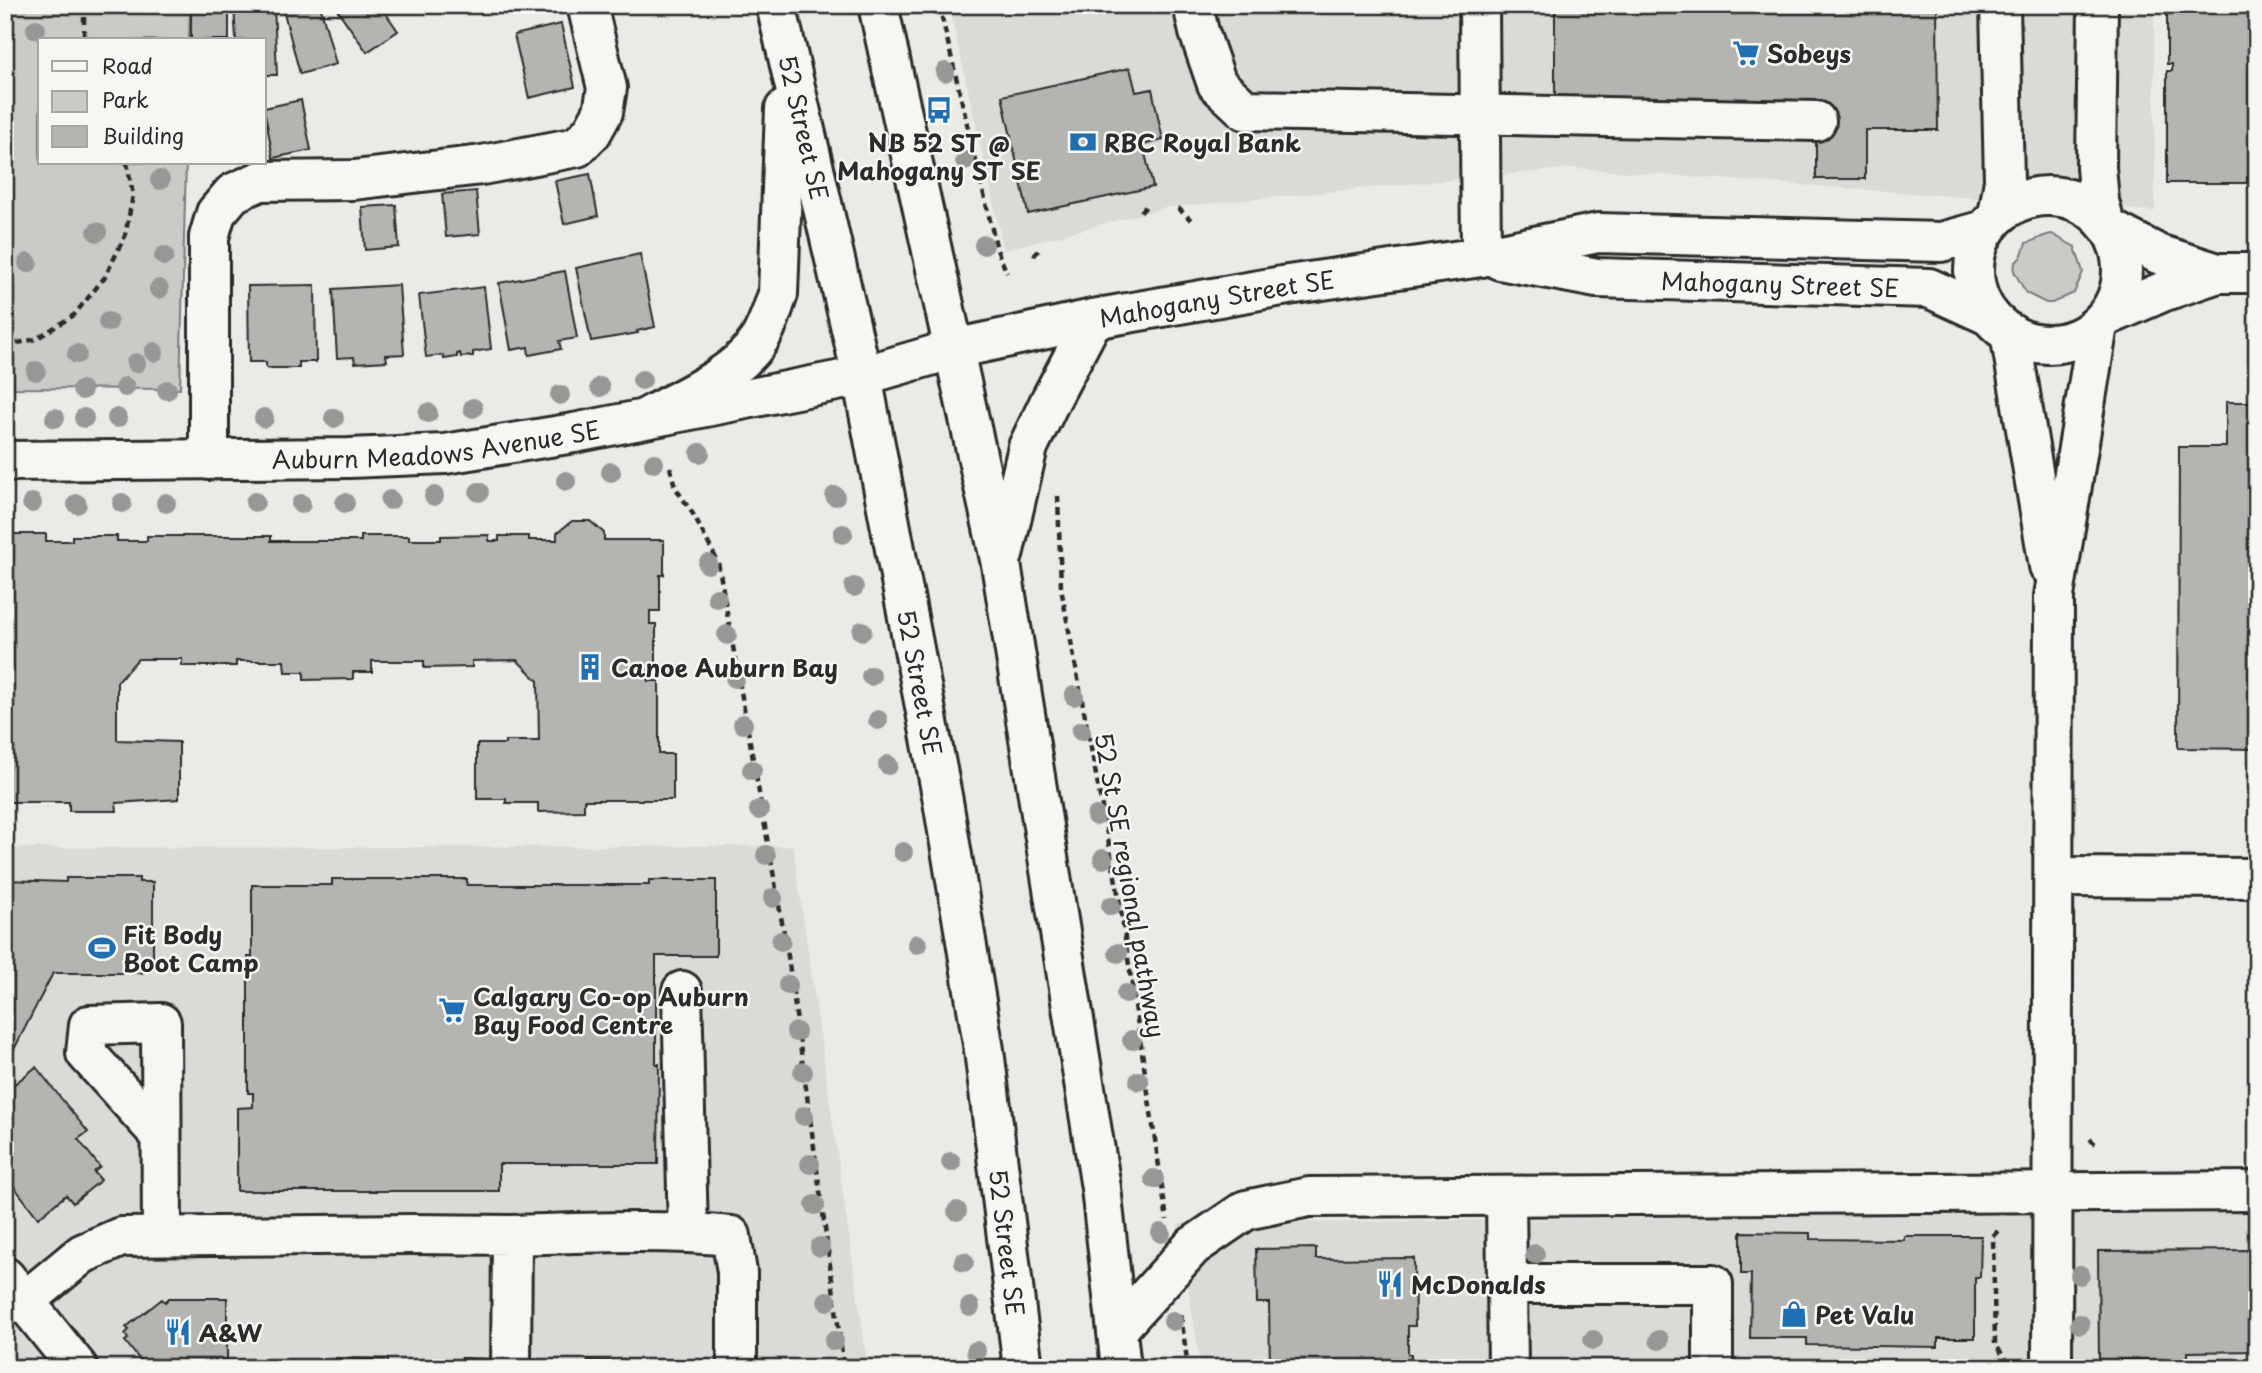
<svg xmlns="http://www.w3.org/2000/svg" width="2262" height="1373" font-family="'Playpen Sans',sans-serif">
	<rect width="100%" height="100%" fill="#eaeae6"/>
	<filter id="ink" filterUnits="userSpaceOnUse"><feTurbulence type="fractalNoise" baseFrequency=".0143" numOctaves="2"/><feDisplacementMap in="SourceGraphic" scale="14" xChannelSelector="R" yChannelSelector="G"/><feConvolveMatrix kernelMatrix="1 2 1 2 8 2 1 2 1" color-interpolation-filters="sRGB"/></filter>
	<g filter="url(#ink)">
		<path fill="#dadad6" d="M949,5H2154L2155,211L1573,168L1163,208L1004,250Z
			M793,846L868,1368H5V848Z
			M2257,1210V1368H1201L1178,1224Z"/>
		<path fill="#cacac7" stroke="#7a7a79" stroke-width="2" d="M5,5H190L189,40H40V163H186L180,389L5,388Z
			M2052,234L2075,247L2083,272L2074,293L2052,303H2046L2026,293L2014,271L2015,263L2021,257L2026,243C2036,241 2042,235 2052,234Z"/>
		<path fill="#b4b4b1" stroke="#2b2b2b" stroke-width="2" d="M191,5H229V40H191Z
			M234,5H274L277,75H264V40H236Z
			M282,5H320L336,64L300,74Z
			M334,5H380L398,31L367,52Z
			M1555,5H1937L1938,130H1865V179H1816V101L1555,102Z
			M2167,5H2257V177H2247V183H2167V71H2172V64H2167Z
			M561,24L575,87L529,98L514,35Z
			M1130,68L1136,92L1152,89L1163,140L1143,145L1153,187L1028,214L1002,96Z
			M301,100L311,150L273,158L264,108Z
			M590,174L598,216L564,224L555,181Z
			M476,191L480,234L446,237L442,194Z
			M396,205L399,247L365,250L362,207Z
			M640,254L655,327L637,331L638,333L591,341L576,268Z
			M565,271L577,338L559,341L561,349L529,355L528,347L511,350L499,283Z
			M315,285L316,362H299V368H266V362H249L248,286Z
			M399,285L404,354L386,355L387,361L355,363L354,357L337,358L333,289Z
			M484,287L491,349L473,352V356L461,357L460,353L457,354V357L444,359L443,355L426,357L419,295Z
			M2226,402H2257V749L2178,748L2179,447H2226Z
			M572,521H590L604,533V540H664V575H660V611H650V624H656V671H648V681H659V754H673V800H584V811L538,812V803H506V799H477V744H505V741H539L538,681L517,660L472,661V667L424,668V661H372V672H353V679L304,680V672H285L284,661H236V666H182V659H138L117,682V740L179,742V799L116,803L117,811H69V802H5V534H46V541H72V536H117V541H147V536H271V541H361V536H409V540H441V536L489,535V541H499V536H529V540H557V533Z
			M66,878H139V882H153V959H142V973H53L5,1067V880L66,882Z
			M332,879H467V885H649V880H716V956H656V1064H659L658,1164H499V1191H237V1108L253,1107V1093H248V957H252V885H332Z
			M36,1067L88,1132L78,1139L100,1167L94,1172L101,1180L73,1203L66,1195L38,1218L6,1176L5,1177V1077L12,1086Z
			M1741,1232L1810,1233V1239L1904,1240V1236H1981L1980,1277H1975V1338H1938V1347L1807,1345V1338H1750L1751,1274H1741Z
			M1316,1248V1259L1414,1258L1415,1326H1408V1354H1411V1368H1270L1269,1303H1257L1256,1249Z
			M2257,1250V1351L2188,1352V1360H2099L2098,1251Z
			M169,1298H227V1368H146L125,1341L128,1339L125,1334L129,1330L126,1327L162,1299L165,1302Z
			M336,1358L388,1359V1368H336Z
			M462,1358L488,1359V1368H462Z
			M588,1360L614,1361V1368H587Z"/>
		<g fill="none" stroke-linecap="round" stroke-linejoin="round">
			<defs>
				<g id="minor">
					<path d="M1193,5L1199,32L1217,84L1245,110L1816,121"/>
					<path d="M1479,5L1481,257"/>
					<path d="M2098,5L2096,167L2099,201L2104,221"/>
					<circle cx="2048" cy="270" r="74"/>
					<path d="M1998,215L2004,181L2000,5"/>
					<path d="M2112,230L2158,254L2218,273H2257"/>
					<path id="s1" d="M1500,260L1597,278L1929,288L1990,316"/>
					<path d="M2107,316L2162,292L2218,273"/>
					<path d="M2010,333L2049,566"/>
					<path id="s2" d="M954,349L1093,319L1288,285L1481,257L1598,233L1941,242L1985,230"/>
					<path d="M209,460V237L216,213L233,193L260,181L354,180L482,165L577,147L592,132L603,112L607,88L587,5"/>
					<path id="s3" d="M5,461L349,458L445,454L574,433L862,376"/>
					<path d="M2054,877L2257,878"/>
					<path d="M682,991L688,1232"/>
					<path d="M161,1136L86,1053L89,1025L161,1023L162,1236"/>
					<path d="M1506,1196L1508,1368"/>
					<path d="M512,1235C585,1233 658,1229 731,1236L737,1272V1368"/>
					<path d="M5,1277L78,1368"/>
					<path d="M1507,1284H1713V1368"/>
					<path d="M25,1301L82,1254L121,1237L410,1234L512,1235L511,1368"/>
					<path d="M1117,1330L1193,1246L1246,1210L1309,1197L2257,1191"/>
					<path d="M2052,1368L2054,596L2098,325"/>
				</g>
				<g id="major">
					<path id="s4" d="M776,5L862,376L943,801L984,1050L1023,1368"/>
					<path d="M878,5L1001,564L1101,1188L1121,1368"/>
					<path d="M862,376L954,349"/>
					<path d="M646,418C681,398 733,377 757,343C767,329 772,311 778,294L785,109"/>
					<path d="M1003,555L1028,447L1051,399L1093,319"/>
				</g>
			</defs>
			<use href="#minor" stroke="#2b2b2b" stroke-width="44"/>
			<use href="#major" stroke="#2b2b2b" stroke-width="44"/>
			<path stroke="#2b2b2b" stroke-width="4.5" stroke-dasharray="7 5" stroke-linecap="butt" d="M84,5V40
				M939,5L997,250L1007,273
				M1178,208L1191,220
				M1141,212L1147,205
				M1034,256L1040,248
				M5,346L36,339L74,315L105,277L125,236L133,195L127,163
				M670,467L675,487L693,514L718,562L788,956L844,1368
				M1058,496L1061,588L1119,898L1167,1220
				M2090,1139L2098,1147
				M1998,1231L1993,1236L1995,1344L2007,1361
				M1181,1315L1188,1368
				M2091,1365H2257
				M2000,1368L2007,1360"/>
			<use href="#minor" stroke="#f6f6f2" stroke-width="38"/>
			<use href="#major" stroke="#f6f6f2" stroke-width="38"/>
		</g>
		<g fill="#979795">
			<circle cx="36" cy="29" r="10"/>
			<circle cx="945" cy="72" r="10"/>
			<circle cx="965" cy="161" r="10"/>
			<circle cx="160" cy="180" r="10"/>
			<circle cx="97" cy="232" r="10"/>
			<circle cx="984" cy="245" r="10"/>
			<circle cx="164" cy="256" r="10"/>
			<circle cx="28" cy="263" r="10"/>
			<circle cx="159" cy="289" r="10"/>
			<circle cx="108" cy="322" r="10"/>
			<circle cx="154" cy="352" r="10"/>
			<circle cx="77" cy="354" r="10"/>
			<circle cx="136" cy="363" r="10"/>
			<circle cx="36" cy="371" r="10"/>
			<circle cx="642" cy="380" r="10"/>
			<circle cx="125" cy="387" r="10"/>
			<circle cx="600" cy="387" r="10"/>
			<circle cx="82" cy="390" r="10"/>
			<circle cx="167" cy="390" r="10"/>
			<circle cx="560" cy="395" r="10"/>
			<circle cx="473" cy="408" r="10"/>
			<circle cx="428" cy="413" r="10"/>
			<circle cx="55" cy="418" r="10"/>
			<circle cx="84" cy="418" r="10"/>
			<circle cx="117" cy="418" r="10"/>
			<circle cx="264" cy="418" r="10"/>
			<circle cx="334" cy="418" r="10"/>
			<circle cx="700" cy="453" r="10"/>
			<circle cx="654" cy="463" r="10"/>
			<circle cx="611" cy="472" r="10"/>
			<circle cx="566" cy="481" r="10"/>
			<circle cx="479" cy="492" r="10"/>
			<circle cx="434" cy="496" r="10"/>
			<circle cx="835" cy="496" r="10"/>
			<circle cx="390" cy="500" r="10"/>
			<circle cx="255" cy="502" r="10"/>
			<circle cx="32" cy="503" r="10"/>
			<circle cx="122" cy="503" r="10"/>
			<circle cx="166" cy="503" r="10"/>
			<circle cx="345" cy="503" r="10"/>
			<circle cx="77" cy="504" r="10"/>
			<circle cx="301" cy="504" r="10"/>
			<circle cx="843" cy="534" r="10"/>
			<circle cx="708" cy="564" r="10"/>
			<circle cx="854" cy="587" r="10"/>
			<circle cx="717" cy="598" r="10"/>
			<circle cx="862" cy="631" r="10"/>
			<circle cx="727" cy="635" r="10"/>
			<circle cx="871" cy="676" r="10"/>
			<circle cx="735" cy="678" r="10"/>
			<circle cx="1074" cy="696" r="10"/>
			<circle cx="878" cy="720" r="10"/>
			<circle cx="743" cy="724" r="10"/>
			<circle cx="1081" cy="731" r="10"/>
			<circle cx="888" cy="765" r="10"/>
			<circle cx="752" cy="770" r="10"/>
			<circle cx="759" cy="810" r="10"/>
			<circle cx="1096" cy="816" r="10"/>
			<circle cx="903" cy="852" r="10"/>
			<circle cx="766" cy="855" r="10"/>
			<circle cx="1103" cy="859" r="10"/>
			<circle cx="773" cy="898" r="10"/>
			<circle cx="1111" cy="906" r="10"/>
			<circle cx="781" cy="941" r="10"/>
			<circle cx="917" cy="944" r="10"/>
			<circle cx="1118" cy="953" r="10"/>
			<circle cx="788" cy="985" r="10"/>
			<circle cx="1126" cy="994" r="10"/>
			<circle cx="796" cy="1032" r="10"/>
			<circle cx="1132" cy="1040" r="10"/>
			<circle cx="803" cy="1072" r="10"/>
			<circle cx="1139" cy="1081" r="10"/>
			<circle cx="804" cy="1116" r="10"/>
			<circle cx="951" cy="1162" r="10"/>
			<circle cx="810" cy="1164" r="10"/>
			<circle cx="1154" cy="1179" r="10"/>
			<circle cx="815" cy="1205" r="10"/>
			<circle cx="957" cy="1211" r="10"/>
			<circle cx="1161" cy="1233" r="10"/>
			<circle cx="820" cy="1247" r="10"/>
			<circle cx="1535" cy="1254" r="10"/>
			<circle cx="964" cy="1262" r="10"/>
			<circle cx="2080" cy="1275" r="10"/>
			<circle cx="827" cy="1301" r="10"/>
			<circle cx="970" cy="1307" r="10"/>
			<circle cx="1173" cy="1321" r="10"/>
			<circle cx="2080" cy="1324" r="10"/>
			<circle cx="1593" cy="1340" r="10"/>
			<circle cx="1659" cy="1340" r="10"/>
			<circle cx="834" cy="1341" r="10"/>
			<circle cx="976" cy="1351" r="10"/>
		</g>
	</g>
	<defs>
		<symbol id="supermarket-bare" viewBox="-9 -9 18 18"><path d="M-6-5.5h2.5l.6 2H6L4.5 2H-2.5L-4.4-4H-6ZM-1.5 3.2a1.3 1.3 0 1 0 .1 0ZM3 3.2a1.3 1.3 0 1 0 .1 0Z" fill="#1f6fb2" stroke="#f6f6f2" stroke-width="2.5" paint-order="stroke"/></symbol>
		<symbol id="bus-bare" viewBox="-9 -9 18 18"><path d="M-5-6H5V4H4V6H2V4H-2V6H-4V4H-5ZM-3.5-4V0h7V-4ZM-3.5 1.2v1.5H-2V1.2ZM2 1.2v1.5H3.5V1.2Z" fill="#1f6fb2" stroke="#f6f6f2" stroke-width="2.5" paint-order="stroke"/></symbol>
		<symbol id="bank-bare" viewBox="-9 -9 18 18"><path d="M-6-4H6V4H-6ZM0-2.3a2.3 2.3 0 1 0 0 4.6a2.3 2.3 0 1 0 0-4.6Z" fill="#1f6fb2" stroke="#f6f6f2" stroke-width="2.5" paint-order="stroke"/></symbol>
		<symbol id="building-bare" viewBox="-9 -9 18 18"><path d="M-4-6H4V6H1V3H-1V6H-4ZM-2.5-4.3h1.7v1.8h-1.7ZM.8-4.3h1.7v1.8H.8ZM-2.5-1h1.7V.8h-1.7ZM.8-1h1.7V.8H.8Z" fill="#1f6fb2" stroke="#f6f6f2" stroke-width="2.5" paint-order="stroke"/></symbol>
		<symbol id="stadium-bare" viewBox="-9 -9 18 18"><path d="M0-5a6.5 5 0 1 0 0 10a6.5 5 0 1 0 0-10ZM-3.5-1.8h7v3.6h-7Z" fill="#1f6fb2" stroke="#f6f6f2" stroke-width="2.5" paint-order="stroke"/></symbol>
		<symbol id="restaurant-bare" viewBox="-9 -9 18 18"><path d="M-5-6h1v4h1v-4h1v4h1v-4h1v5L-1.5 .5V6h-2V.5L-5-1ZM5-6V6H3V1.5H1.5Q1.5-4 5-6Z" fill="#1f6fb2" stroke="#f6f6f2" stroke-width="2.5" paint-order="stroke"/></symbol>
		<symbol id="shop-bare" viewBox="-9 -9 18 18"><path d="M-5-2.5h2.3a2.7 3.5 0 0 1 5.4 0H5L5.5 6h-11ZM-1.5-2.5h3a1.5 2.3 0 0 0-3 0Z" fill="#1f6fb2" stroke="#f6f6f2" stroke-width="2.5" paint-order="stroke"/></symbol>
	</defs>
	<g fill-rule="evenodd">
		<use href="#supermarket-bare" x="1727" y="34" width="38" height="38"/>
		<use href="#bus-bare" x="920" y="91" width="38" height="38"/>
		<use href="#bank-bare" x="1064" y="123" width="38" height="38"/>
		<use href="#building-bare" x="571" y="648" width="38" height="38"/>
		<use href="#stadium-bare" x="83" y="929" width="38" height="38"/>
		<use href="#supermarket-bare" x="433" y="991" width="38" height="38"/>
		<use href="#restaurant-bare" x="1371" y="1265" width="38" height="38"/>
		<use href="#shop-bare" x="1775" y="1295" width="38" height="38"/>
		<use href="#restaurant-bare" x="159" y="1313" width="38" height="38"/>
	</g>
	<g text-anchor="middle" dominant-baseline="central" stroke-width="5" stroke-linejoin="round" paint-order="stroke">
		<g font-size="24" font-weight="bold" fill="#2b2b2b" stroke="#f6f6f2" text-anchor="start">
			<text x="1767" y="53">Sobeys</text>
			<text x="939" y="142" text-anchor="middle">NB 52 ST @<tspan x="939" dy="28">Mahogany ST SE</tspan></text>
			<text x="1104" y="142">RBC Royal Bank</text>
			<text x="611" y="667">Canoe Auburn Bay</text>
			<text x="123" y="934">Fit Body<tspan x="123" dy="28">Boot Camp</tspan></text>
			<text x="473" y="996">Calgary Co-op Auburn<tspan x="473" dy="28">Bay Food Centre</tspan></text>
			<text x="1411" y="1284">McDonalds</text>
			<text x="1815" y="1314">Pet Valu</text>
			<text x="199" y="1332">A&amp;W</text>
		</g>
		<g font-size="24" fill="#2b2b2b" stroke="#f6f6f2">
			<text stroke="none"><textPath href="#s4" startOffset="126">52 Street SE</textPath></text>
			<text stroke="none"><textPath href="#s1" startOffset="282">Mahogany Street SE</textPath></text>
			<text stroke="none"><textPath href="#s2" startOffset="268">Mahogany Street SE</textPath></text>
			<text stroke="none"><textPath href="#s3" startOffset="432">Auburn Meadows Avenue SE</textPath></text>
			<text stroke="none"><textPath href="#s4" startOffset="693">52 Street SE</textPath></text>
			<text transform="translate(1131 885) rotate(80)">52 St SE regional pathway</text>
			<text stroke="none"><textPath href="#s4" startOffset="1260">52 Street SE</textPath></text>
		</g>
	</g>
	<rect width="2262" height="1373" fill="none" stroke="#f6f6f2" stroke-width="28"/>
	<rect x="14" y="14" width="2234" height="1345" fill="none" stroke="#2b2b2b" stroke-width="2.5" filter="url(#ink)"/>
	<rect x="38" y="38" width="228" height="126" fill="#f6f6f2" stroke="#a5a5a2" stroke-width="2"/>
	<rect x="52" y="61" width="35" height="10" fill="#f6f6f2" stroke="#a5a5a2" stroke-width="2"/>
	<text x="102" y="74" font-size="21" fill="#2b2b2b">Road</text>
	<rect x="52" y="91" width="35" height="21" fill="#cacac7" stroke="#a5a5a2" stroke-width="2"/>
	<text x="102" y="108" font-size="21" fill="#2b2b2b">Park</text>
	<rect x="52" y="126" width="35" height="21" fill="#b4b4b1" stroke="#a5a5a2" stroke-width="2"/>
	<text x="102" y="144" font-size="21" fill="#2b2b2b">Building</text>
</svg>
